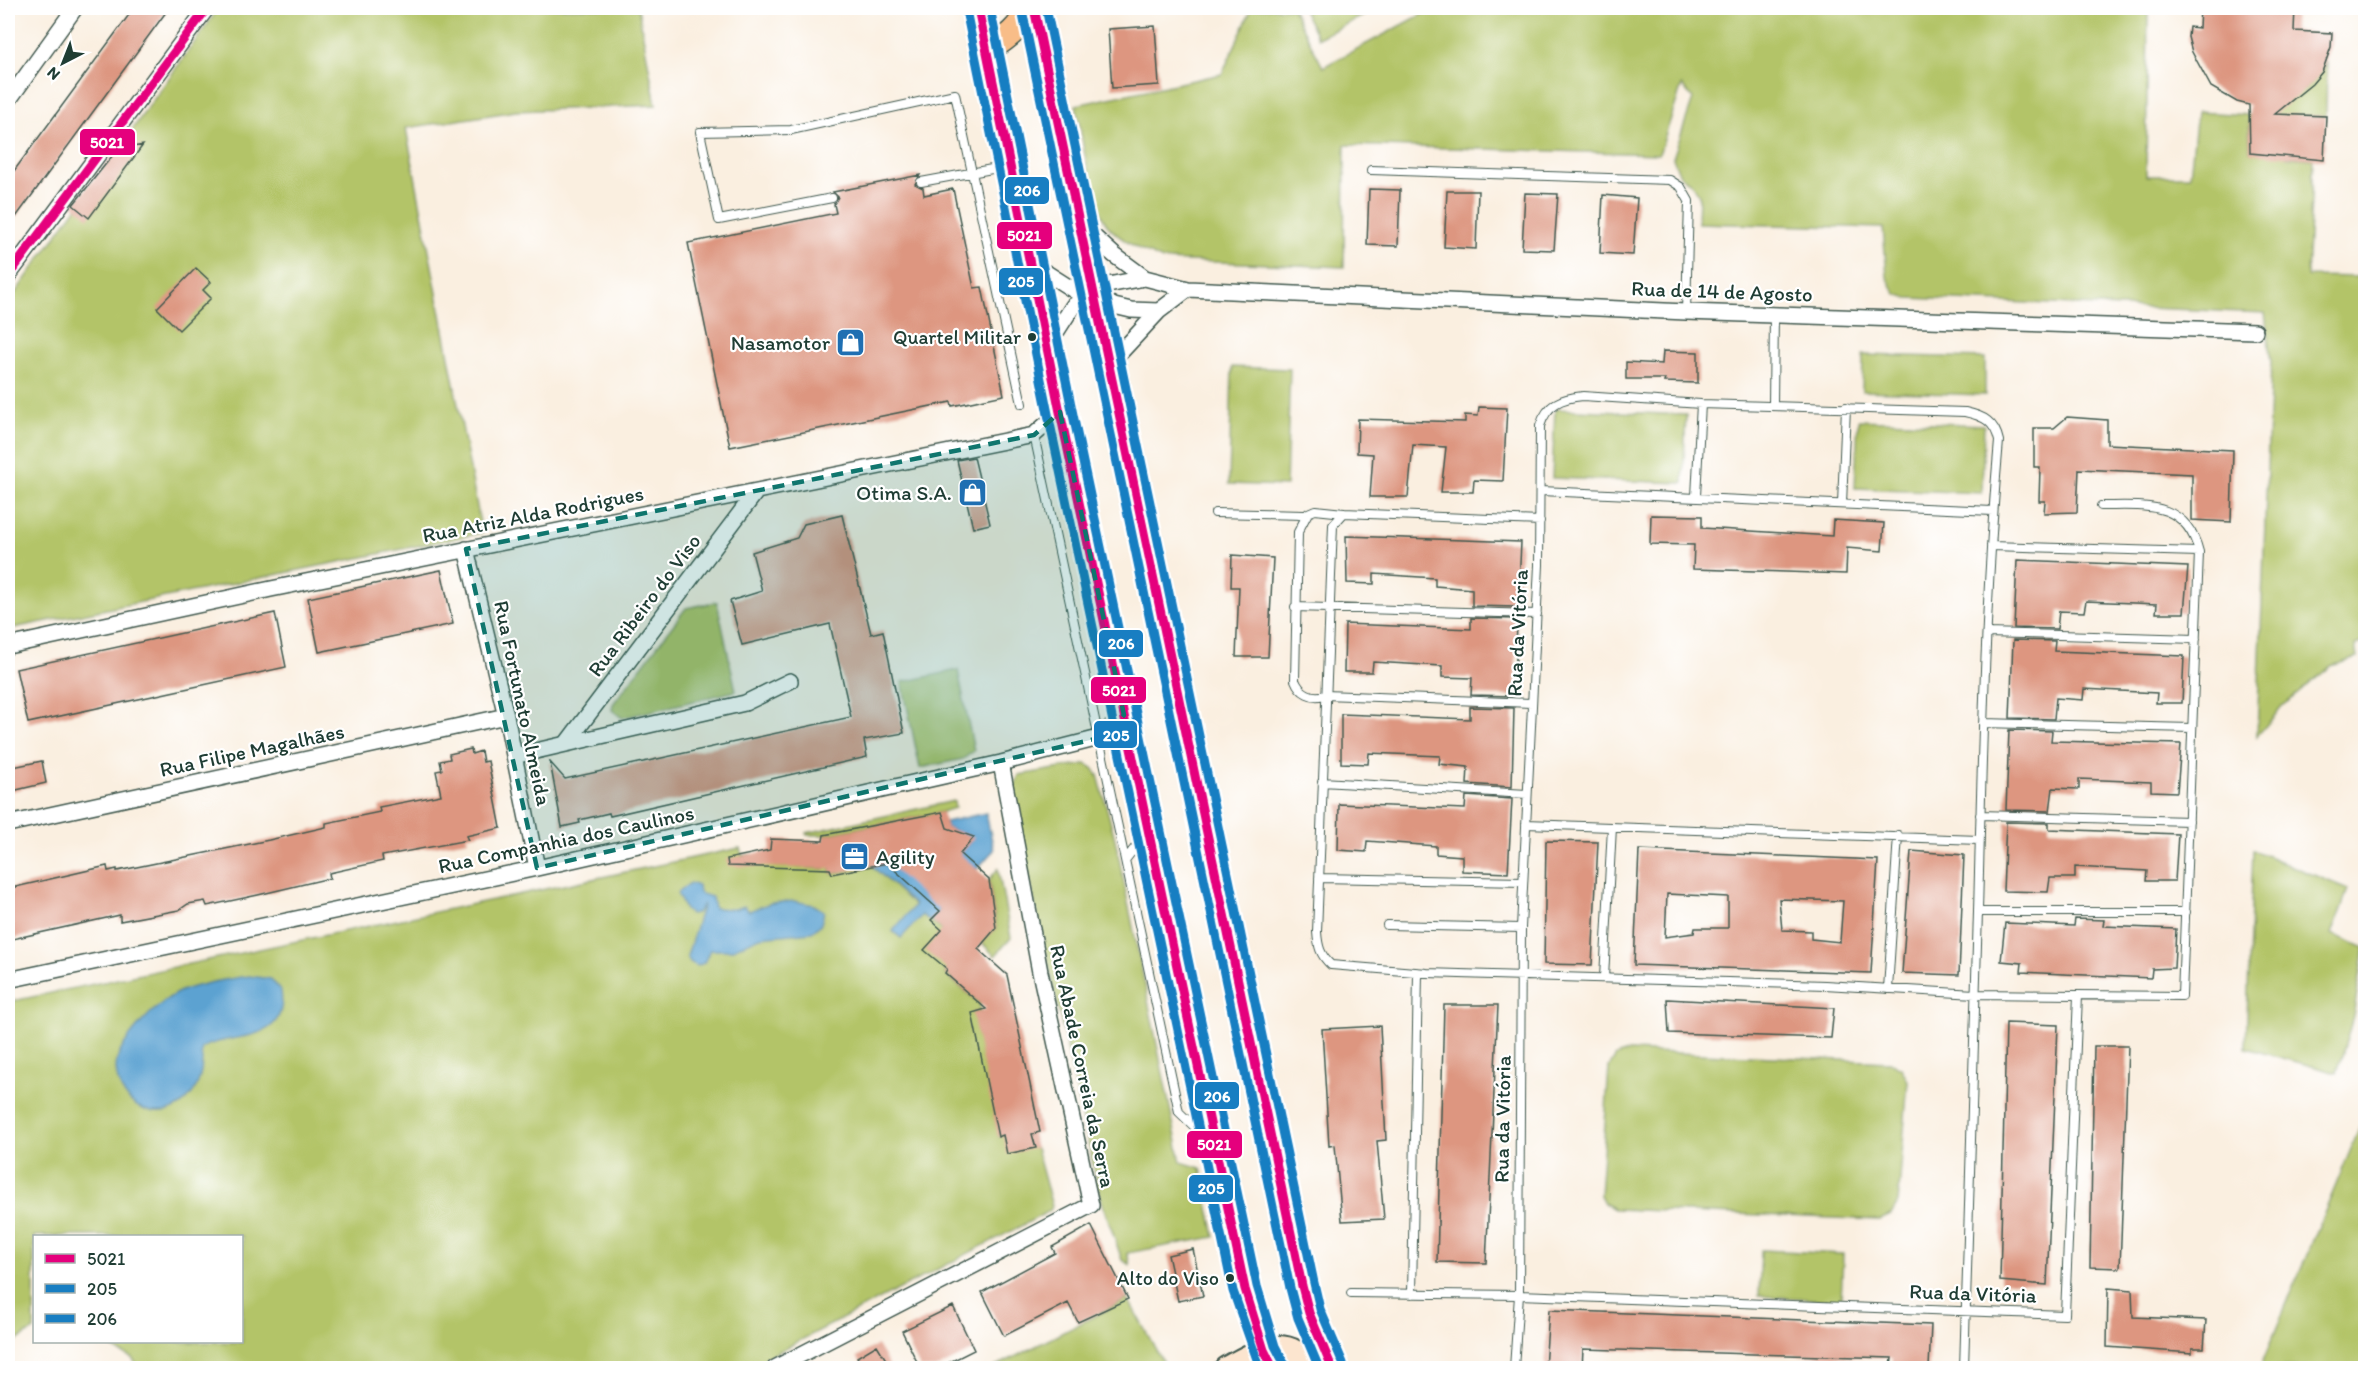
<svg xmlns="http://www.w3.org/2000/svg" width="2373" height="1376" font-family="Itim,sans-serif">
	<rect width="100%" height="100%" fill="#fff"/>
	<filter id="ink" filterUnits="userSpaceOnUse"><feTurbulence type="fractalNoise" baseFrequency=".0167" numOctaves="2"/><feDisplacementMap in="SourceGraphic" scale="12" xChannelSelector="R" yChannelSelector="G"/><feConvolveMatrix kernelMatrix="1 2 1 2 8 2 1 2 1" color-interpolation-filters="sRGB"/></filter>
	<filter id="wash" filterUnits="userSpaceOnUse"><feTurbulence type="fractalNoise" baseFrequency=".008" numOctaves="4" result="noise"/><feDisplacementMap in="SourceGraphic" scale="24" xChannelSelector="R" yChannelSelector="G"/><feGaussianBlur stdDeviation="1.35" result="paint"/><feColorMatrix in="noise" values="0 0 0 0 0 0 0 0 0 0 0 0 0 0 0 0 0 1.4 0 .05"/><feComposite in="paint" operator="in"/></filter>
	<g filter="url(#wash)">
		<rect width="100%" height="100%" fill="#faefe0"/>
		<path fill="#b3c467" stroke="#69804e" stroke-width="1.5" d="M219,8H638L656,105L516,111L406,128L482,533L8,629V303Z
			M1252,8H1292L1323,67L1434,8H2148L2146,176H2190L2197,112L2249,115L2250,152L2267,107C2295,100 2314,87 2327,62L2326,116L2289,115L2287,157L2313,159L2307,276L2364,277L2365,234V642L2355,645L2357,658L2331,666L2283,706L2257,736L2271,363L2265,313L1908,298L1896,294L1887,277L1883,228L1698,223L1699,195L1691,183L1680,176L1673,158L1693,99L1682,85L1659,154L1345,145L1344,267L1163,260C1145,252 1122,242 1108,226C1090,204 1082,135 1076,105L1222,74Z
			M1302,8H1379L1318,38Z
			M1863,355L1985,358V395L1862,391Z
			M1232,367L1290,369L1286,486L1229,484Z
			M1555,409L1686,415L1683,483L1552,478Z
			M1858,420L1984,425L1982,493L1855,488Z
			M717,602L736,691L622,718L612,710L613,704L686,608Z
			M958,670L974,751L963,759L920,768L902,682Z
			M1086,764L1093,768L1098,775L1115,839L1181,1162L1201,1168L1215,1237L1127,1253L1130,1265L1122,1260L1100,1196L1026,864L1013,789L1019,775Z
			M954,801L955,808L942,812L824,835H807L806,833Z
			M740,848L742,855L751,854L752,865L825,869L828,861L832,874L872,866L915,906L893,932L901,938L922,915L942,930L947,969L945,974L979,1003L981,1010L973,1013L999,1137L1003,1135L1036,1148L1052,1206L1050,1211L747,1368H139L132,1358L100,1342H242V1236H34V1330L8,1346V1002Z
			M2253,850L2348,889L2332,934L2365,948L2353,1017L2337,1073L2246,1048Z
			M998,869L1011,938L995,956L982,943L996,928L989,880Z
			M1629,1051L1890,1062L1901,1068L1908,1081L1898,1203L1891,1215L1880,1220L1614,1209L1604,1203L1600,1195L1609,1067L1616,1056Z
			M2365,1115V1368H2260Z
			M1761,1250L1843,1254L1841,1301L1759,1296Z
			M1128,1299L1166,1368H993Z"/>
		<path fill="#5ba2d1" stroke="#3d7082" stroke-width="1.5" d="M986,813L994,850L930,921L922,915L901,938L893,931L915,905L872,866L895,861L924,896L973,838L947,828L945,822Z
			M690,883L698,886L699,893L712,897L714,908L735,909L744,906L749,911L771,903L794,901L814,905L824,911L821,924L812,932L760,937L731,950H710L704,963L697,966L690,962L687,956L703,904L697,913L690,914L685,910L677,893Z
			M249,976L271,979L281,991C289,1046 231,1031 202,1048C200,1053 202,1055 202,1061C202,1072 198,1087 191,1095C165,1129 118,1109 116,1069C115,1044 159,1000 181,991C202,983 227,979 249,976Z"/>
		<g id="blocks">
			<path fill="#dd9680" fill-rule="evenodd" d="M134,8H169L8,228V179Z
				M2200,8H2295L2294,31L2332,33L2331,47L2322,72L2312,84L2275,114L2326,116L2324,160L2250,153L2249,105L2237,102L2211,87L2192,52L2188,37L2189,27L2199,28Z
				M1155,26L1159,85L1112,88L1108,29Z
				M143,145L89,218L73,205L117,150Z
				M920,175L915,184L923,188L924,195L953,189L974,288L982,287L1004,395L952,406L951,402L730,447L688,243L836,213L834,204L838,197L833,192Z
				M1369,189L1400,190L1398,246L1367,245Z
				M1447,191H1478L1476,249L1444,247Z
				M1525,193L1558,194L1554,250L1522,249Z
				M1603,195L1637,198L1633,255L1600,253Z
				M196,268L211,282L203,290L211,298L179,330L157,308Z
				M1663,351L1698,352V383L1664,382L1665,379H1626V362L1662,364Z
				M1479,407L1507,408L1503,481L1474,480L1473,492H1441L1446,447L1413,445L1408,497H1370L1373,454L1357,453L1358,419L1465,422V415L1478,416Z
				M2067,417L2107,420V444L2233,450L2231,522L2192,520V474L2079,469L2077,512L2044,513L2045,501H2039L2040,467H2034V428H2054Z
				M974,457L990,524L973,528L957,460Z
				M842,515L871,634L883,631L904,733L864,740L867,757L610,816L609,813L579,820L580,823L562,827L550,762L565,779L851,717L830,624L742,645L730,601L762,591L752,552L797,538L804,524Z
				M1651,515L1702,516V528L1832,536L1833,520L1884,523L1882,551L1847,548L1846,574L1693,569L1694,545L1650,544Z
				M1346,536L1521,542L1518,607L1472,606V589L1435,586V578L1374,574V584L1347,583Z
				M1232,555L1273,558L1268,657H1236L1239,587H1231Z
				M2017,560L2188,567L2184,613H2156L2157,604L2086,601L2084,612L2059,611L2057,629L2014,628Z
				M441,570L453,624L319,652L308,598Z
				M275,613L286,667L28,723L16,669Z
				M1471,618L1517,619L1515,696L1471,695L1472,678L1442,677V666L1373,662L1372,672H1344L1345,624L1471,629Z
				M2013,640L2055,641L2054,651L2184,656L2182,703H2156L2157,693L2084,689L2083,700L2056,698L2054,719L2010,718Z
				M1470,707L1514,708L1512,787L1467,784L1468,767L1439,764L1440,756L1369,753L1368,764L1341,763V714L1470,719Z
				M2009,730L2052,731L2051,741L2181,744L2177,792L2151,791V782L2079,779V789L2053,788L2050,811L2006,810Z
				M471,749L472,754L481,751L483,762L488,761L501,828L466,836L468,840L382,856L383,861L329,873L330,878L258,895L207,906L205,901L188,904L179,910L120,921V915L8,940V894L12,893L11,888L107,866L108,871L117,869V871L269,840L326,827V823L380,812L379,807L441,795L436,771L442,770L440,761L450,759L449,754Z
				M42,761L46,783L8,792V768Z
				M1466,796L1512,799L1508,873L1462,871V856L1436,854V846L1367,841L1366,852L1338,850L1339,804L1465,809Z
				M942,812L947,828L974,837L960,854L989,880L996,928L978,949L1007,975L1040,1132L1032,1134L1036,1148L1007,1154L1003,1135L998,1137L972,1013L986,1009L945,973L947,969L924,950L942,930L931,920L940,911L887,863L832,874L830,869L728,866L727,859L770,850L771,839L823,841L824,835Z
				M2006,822L2049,823V829L2178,834L2175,881H2146L2147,871L2075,867V878H2050L2048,892L2003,891Z
				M1546,841L1598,842L1592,965L1544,964Z
				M1639,850L1878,860L1871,973L1634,965ZM1667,894L1728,897V928H1695L1694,933L1665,937ZM1779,899L1843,901L1840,942L1811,939V931L1782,930Z
				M1911,851L1964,855L1959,975L1902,973Z
				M2075,919L2104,920L2103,926L2176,929L2174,968L2152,969L2151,978L2021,972L2022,963L2001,961L2005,923L2074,926Z
				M1667,999L1834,1008L1831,1038L1669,1033Z
				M1444,1005H1498L1486,1263L1437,1262Z
				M2006,1023L2058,1025L2047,1285L2000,1281Z
				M1380,1026L1386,1140L1377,1141L1384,1219L1342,1221L1335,1145L1329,1146L1322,1029Z
				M2094,1046H2128L2120,1268L2090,1267Z
				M1091,1225L1128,1299L1078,1322L1068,1303L1004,1336L982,1292L1055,1253L1052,1247Z
				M1193,1249L1203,1296L1178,1301L1168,1255Z
				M2108,1288L2132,1290L2133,1317L2206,1320L2204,1348H2192V1353L2107,1347Z
				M953,1306L974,1350L938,1368H920L902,1331Z
				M1549,1310L1931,1325L1929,1368H1891L1892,1358L1583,1349L1582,1368H1545Z
				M877,1345L891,1368H865L857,1357Z"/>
		</g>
	</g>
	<g filter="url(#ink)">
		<use href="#blocks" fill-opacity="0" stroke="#40584e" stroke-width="1.5"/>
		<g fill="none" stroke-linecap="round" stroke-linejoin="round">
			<defs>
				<path id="lane" d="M1371,170L1670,180L1681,187L1689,201L1686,312
					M921,182L992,169L1007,170
					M832,198L719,220L700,132L791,130L955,94L1022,404
					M1773,405L1774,314
					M1034,435L1179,1112L1206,1138
					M1541,491L1993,511
					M1696,496L1701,404
					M1842,504L1846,407
					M1215,513L1304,515
					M1344,513L1315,510L1308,513L1298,532L1295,680C1300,693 1312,699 1325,695L1532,703
					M1540,521L1344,513L1333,525L1317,932C1318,946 1320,955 1331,965L1427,973L1825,985L1975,994L2182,996L2199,552C2186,500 2145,506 2101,506
					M1991,546L2199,552
					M1295,607L1537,614
					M1987,633L2196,639
					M1983,723L2192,728
					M1322,782L1527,794
					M1980,815L2189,821
					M1526,824L1979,840
					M1126,859L1144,836
					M1319,878L1523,882
					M1978,912H2186
					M1387,925L1521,928
					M1604,978L1612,827
					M1888,989L1898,835
					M1351,1293L1519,1295L1514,1368
					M1412,1294L1418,973
					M1964,1368C1968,1216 1974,1064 1978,912C1982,755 1985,598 1999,441C1995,422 1984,416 1965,412L1701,404L1583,396C1561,398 1547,404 1540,426L1539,565L1521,928L1519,1295L2065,1315L2078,995"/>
				<path id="street" d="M8,101L75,8
					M1081,225L1114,255L1145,278
					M1031,263L1078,293L1094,295L1114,306L1131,310L1159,311L1188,289
					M8,276L207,8
					M1048,345L1073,306L1108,285L1145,278L1188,289L1686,312L2255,331
					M1112,372L1119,354L1159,311
					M466,549L506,716L537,868
					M8,646L271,589L1034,435L1060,412
					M566,744L745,703L790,681
					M514,756L566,744L756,492
					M8,824L506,716
					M8,980L537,868L1001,763L1099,738L1124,715
					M775,1368L1091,1205L1040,972L1001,763"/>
				<path id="secondary" d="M1226,1368C1259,1351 1286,1331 1312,1368"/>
				<path id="primary" d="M978,8L1060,412L1245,1289L1264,1350L1273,1368
					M1034,8L1302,1286L1309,1313L1332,1368
					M987,51C1005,39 1021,29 1028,8"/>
			</defs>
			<use href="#lane" stroke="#40584e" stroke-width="10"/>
			<use href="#street" stroke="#40584e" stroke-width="18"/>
			<use href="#secondary" stroke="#40584e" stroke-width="26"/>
			<use href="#primary" stroke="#40584e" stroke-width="27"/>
			<use href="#lane" stroke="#fff" stroke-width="8"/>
			<use href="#street" stroke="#fff" stroke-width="15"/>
			<use href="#secondary" stroke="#fce5cf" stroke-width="22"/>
			<use href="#primary" stroke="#f8bd88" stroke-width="24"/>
			<defs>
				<path id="bus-1" d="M978,8L1060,412L1245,1289L1264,1350L1273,1368
					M1034,8L1302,1286L1309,1313L1332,1368
					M8,276L207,8"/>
				<path id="bus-2" d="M966,10L1048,414L1233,1291L1260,1368
					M1022,10L1290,1288L1298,1318L1319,1368"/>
				<path id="bus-3" d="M990,8L1072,410L1257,1286L1275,1346L1284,1363
					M1046,8L1314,1283L1320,1309L1343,1363"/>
			</defs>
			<use href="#bus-1" stroke="#fff" stroke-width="14"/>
			<use href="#bus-2" stroke="#fff" stroke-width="14"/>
			<use href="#bus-3" stroke="#fff" stroke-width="14"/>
			<use href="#bus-1" stroke="#e5007d" stroke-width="9"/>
			<use href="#bus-2" stroke="#187ec2" stroke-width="9"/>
			<use href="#bus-3" stroke="#187ec2" stroke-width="9"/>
		</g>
	</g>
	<path fill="#0f766e" fill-opacity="0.2" stroke="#0f766e" stroke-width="4.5" stroke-dasharray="12 8" stroke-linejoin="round" d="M1060,412L1124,715L1099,738L537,868L466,549L1034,435Z"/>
	<defs>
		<symbol id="shop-square" viewBox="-11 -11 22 22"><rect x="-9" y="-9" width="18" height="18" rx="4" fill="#1f6fb2" stroke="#fff"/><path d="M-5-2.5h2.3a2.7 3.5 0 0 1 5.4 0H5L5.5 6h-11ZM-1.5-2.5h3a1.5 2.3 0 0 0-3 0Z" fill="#fff"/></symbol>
		<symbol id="office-square" viewBox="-11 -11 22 22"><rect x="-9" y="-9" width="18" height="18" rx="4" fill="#1f6fb2" stroke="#fff"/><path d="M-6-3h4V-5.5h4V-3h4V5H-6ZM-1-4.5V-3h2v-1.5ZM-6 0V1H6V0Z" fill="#fff"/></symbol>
	</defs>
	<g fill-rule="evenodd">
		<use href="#shop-square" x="834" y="326" width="33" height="33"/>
		<use href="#shop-square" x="956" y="476" width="33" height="33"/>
		<use href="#office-square" x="838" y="840" width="33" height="33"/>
	</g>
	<g fill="#1f3d34" stroke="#fff" stroke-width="2">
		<circle cx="1032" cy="337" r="5"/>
		<circle cx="1230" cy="1278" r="5"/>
	</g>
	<g text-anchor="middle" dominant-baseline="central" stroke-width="4.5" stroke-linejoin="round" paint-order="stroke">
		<g font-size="20" fill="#1f3d34" stroke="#fff" text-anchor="end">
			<text x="1021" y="337">Quartel Militar</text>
			<text x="1219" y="1278">Alto do Viso</text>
		</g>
		<g font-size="21" fill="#1f3d34" stroke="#fff">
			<text transform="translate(1722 291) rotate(2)">Rua de 14 de Agosto</text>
			<text transform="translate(533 514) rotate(-11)">Rua Atriz Alda Rodrigues</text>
			<text transform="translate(644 605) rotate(-53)">Rua Ribeiro do Viso</text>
			<text transform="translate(1517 633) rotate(-87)">Rua da Vitória</text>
			<text transform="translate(523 703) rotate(78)">Rua Fortunato Almeida</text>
			<text transform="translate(252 750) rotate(-12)">Rua Filipe Magalhães</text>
			<text transform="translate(566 839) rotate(-12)">Rua Companhia dos Caulinos</text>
			<text transform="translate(1083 1066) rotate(78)">Rua Abade Correia da Serra</text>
			<text transform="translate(1502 1119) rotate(-89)">Rua da Vitória</text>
			<text transform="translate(1973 1293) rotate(2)">Rua da Vitória</text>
		</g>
		<g font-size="21" fill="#1f3d34" stroke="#fff" text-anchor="end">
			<text x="830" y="342">Nasamotor</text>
			<text x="952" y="492">Otima S.A.</text>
			<text x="876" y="856" text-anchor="start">Agility</text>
		</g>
	</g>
	<g stroke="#fff" stroke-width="2">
		<rect x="79" y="128" width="57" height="28" rx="6" fill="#e5007d"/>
		<rect x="1004" y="176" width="46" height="29" rx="6" fill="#187ec2"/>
		<rect x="996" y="221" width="57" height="29" rx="6" fill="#e5007d"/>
		<rect x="998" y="267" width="46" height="29" rx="6" fill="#187ec2"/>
		<rect x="1098" y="629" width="46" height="29" rx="6" fill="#187ec2"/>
		<rect x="1090" y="676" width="57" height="28" rx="6" fill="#e5007d"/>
		<rect x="1093" y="720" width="45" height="29" rx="6" fill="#187ec2"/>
		<rect x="1194" y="1081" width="46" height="29" rx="6" fill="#187ec2"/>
		<rect x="1186" y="1130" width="57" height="29" rx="6" fill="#e5007d"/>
		<rect x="1188" y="1174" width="46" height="29" rx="6" fill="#187ec2"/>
	</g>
	<g font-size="16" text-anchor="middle" font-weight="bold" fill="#fff">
		<text x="107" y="148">5021</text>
		<text x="1027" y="196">206</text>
		<text x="1024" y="241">5021</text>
		<text x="1021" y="287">205</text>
		<text x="1121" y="649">206</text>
		<text x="1119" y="696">5021</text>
		<text x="1116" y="741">205</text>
		<text x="1217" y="1102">206</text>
		<text x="1214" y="1150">5021</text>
		<text x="1211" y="1194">205</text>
	</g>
	<rect width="2373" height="1376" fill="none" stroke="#fff" stroke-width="30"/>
	<rect x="33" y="1235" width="210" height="108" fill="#ffffff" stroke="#a5b1ae" stroke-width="1.5"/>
	<rect x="45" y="1254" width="30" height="9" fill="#e5007d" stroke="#a5b1ae" stroke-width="1.5"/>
	<text x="87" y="1265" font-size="18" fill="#1f3d34">5021</text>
	<rect x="45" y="1284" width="30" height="9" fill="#187ec2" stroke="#a5b1ae" stroke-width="1.5"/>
	<text x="87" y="1295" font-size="18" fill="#1f3d34">205</text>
	<rect x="45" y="1314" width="30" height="9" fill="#187ec2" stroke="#a5b1ae" stroke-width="1.5"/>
	<text x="87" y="1325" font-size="18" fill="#1f3d34">206</text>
	<g transform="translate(63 63) rotate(222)" stroke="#ffffff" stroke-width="4.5" paint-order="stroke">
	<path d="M0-4.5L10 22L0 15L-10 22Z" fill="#1f3d34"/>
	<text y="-9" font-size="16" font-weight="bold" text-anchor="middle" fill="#1f3d34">N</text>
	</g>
</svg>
